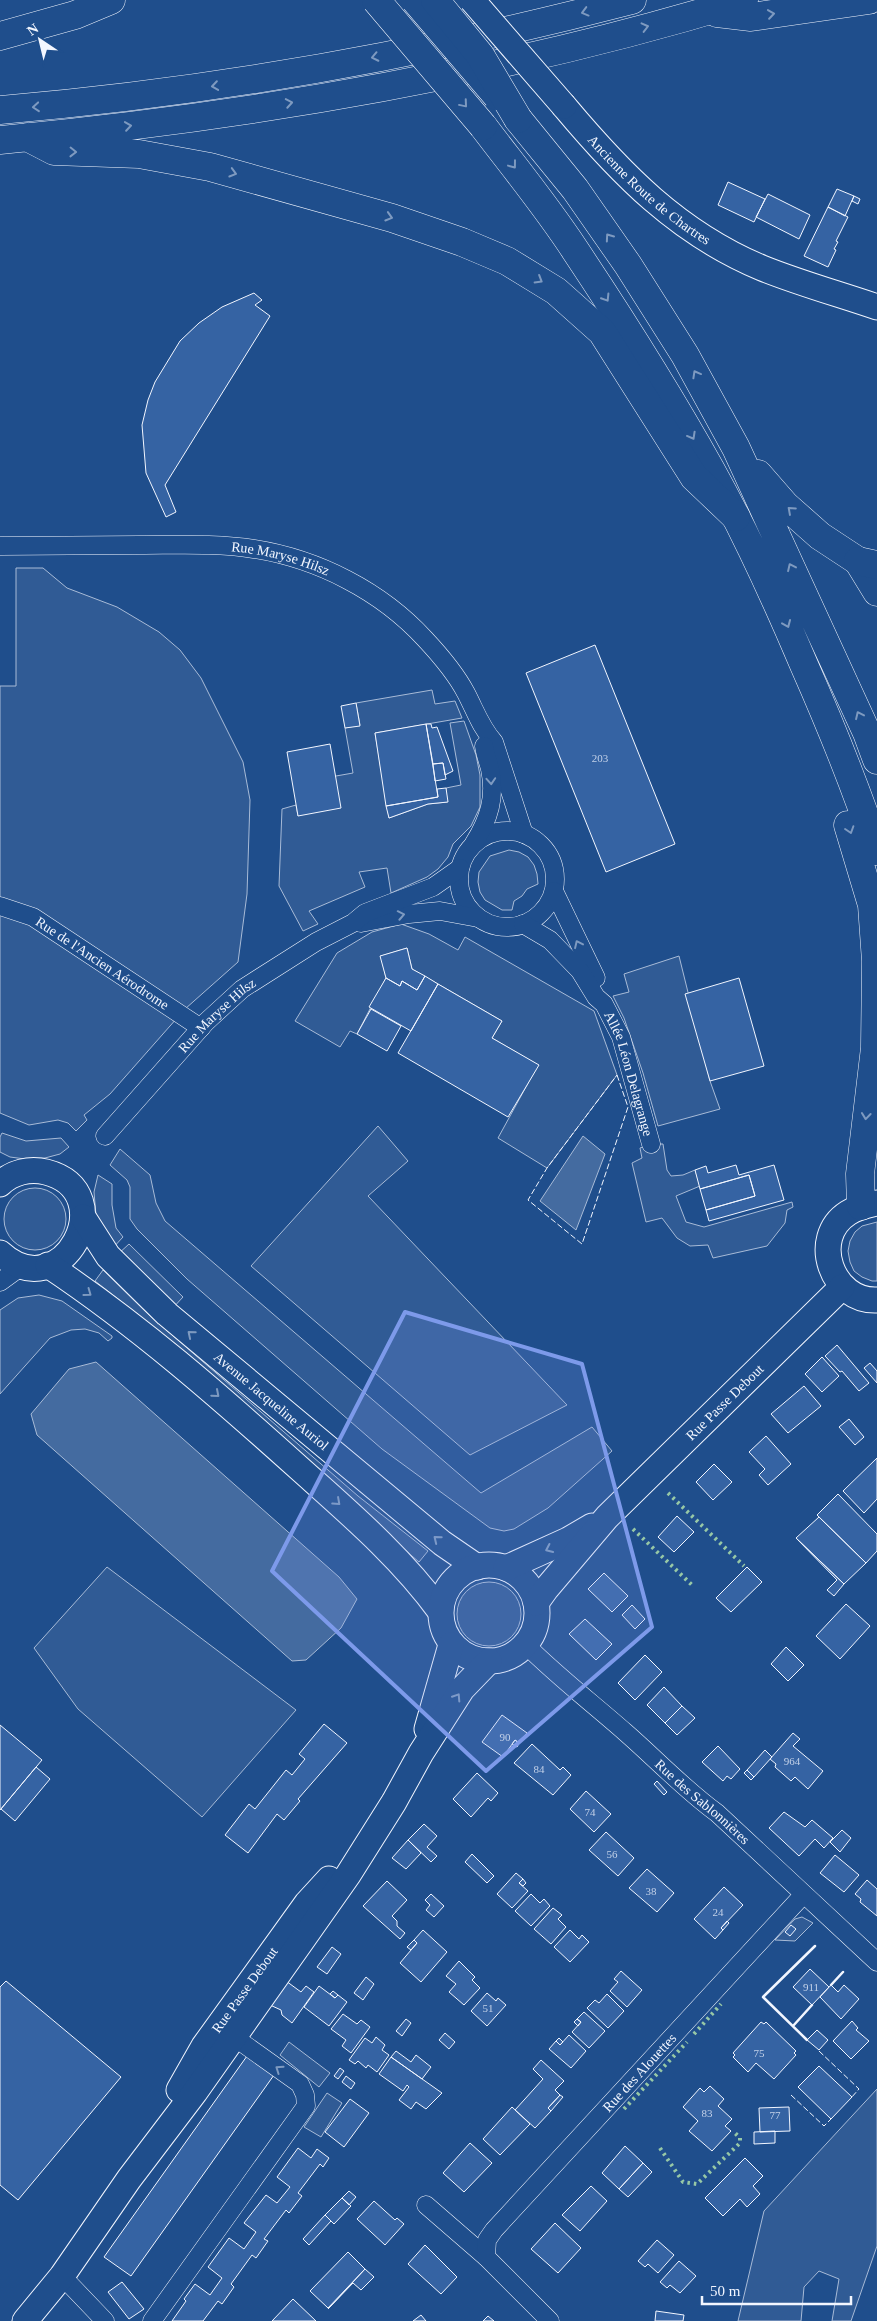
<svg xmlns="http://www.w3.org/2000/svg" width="877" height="2321" font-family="Georgia,serif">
	<rect width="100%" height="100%" fill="#1f4e8c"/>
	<path fill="#305b95" stroke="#a8bbd7" d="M16,568H43L67,588L117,607L159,632L180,650L201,678L243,762L250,800L247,894L238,962L185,1009L110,1094L84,1115L87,1120L76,1131L68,1123L58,1120L29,1125L0,1113V686H16Z
		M432,690L435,704L455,701L462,718L375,733L389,818L428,804L447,802L446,788L461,785L450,723L464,721L476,755L480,775V807L471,826L453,844L448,857L438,869L427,877L391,893L387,868L359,872L365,887L309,911L318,924L303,931L279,886L282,809L296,805L298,816L336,776L353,773L345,728L360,725L356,703Z
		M509,850L519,852L528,857L534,865L537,874L538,884L527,889L522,896L514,901L512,910H502L485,900L480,892L478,882L479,872L490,856Z
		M401,924L429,934L458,950L465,937L594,1011L617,1075L547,1168L498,1138L538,1065L492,1038L502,1021L412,969L407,948L381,956L386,978L357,1034L350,1031L340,1047L295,1021L337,953L372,932Z
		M679,956L710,1081L720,1109L658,1126L643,1073L624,1018L613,996L629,992L624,974Z
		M378,1126L408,1161L368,1196L567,1405L470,1455L251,1266Z
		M2,1133L26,1141L61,1138L69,1147L60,1154L45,1158L25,1159L10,1157L0,1152V1137Z
		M651,1144H663L667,1170L671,1176L683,1175L695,1170L700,1186L676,1196L686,1222L704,1227L792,1202L793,1207L787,1210L785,1223L767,1246L713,1258L708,1245L690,1246L677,1238L662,1218L646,1222L632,1163L642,1158L640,1148Z
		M120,1149L150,1175L156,1203L165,1221L481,1493L592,1427L612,1451L548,1508L514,1529L504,1531L490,1528L382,1449L187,1279L137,1229L130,1219V1187L127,1180L110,1165Z
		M98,1175L112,1184V1205L116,1228L123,1237L111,1250L97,1227L94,1192Z
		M4 1219a31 31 0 1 1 62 0a31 31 0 1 1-62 0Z
		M877,1222V1281H872L862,1277L854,1271L850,1262L848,1251L850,1241L855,1232L862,1226Z
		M129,1244L183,1297L171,1310L117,1255Z
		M103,1270L149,1315L358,1496L428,1551L419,1562L392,1539L356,1502L145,1320L95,1281Z
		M39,1295L62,1301L112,1336V1338L108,1341L99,1333L85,1329L71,1330L50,1338L0,1394V1310L18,1298Z
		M107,1567L296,1710L202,1817L78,1709L34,1648Z
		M457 1614a32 32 0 1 1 64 0a32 32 0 1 1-64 0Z
		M802,1917L813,1923L795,1941L775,1940L795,1919Z
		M289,2042L330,2073L319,2087L280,2055Z
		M877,2089V2246L851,2321H832L839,2279L819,2271L804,2287L801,2321H738L764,2211Z
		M327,2093L342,2103L321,2137L304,2127Z"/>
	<path fill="#446ba0" stroke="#a8bbd7" d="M583,1136L605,1154L576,1230L540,1201Z
		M96,1362L339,1577L357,1599L341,1628L306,1660L292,1661L37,1435L31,1414L69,1369Z"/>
	<path fill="#3563a3" stroke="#f2f6ff" d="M728,182L765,199L754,222L718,205Z
		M837,189L854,196L845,216L828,207Z
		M768,194L810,215L799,239L756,217Z
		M854,196L860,199L858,204L852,201Z
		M828,207L848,217L836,241L838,242L834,249L836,250L828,267L804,256Z
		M254,293L262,300L255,305L270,316L165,485L176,512L166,517L146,473L142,425L148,400L155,382L180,341L199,323L222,307Z
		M595,645L675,844L606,872L526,673Z
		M356,703L360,726L345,728L341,706Z
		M426,724L438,797L386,806L375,733Z
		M426,724H431L432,728L437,727L453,771L445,775L443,763L433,764Z
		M330,744L341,808L298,816L287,752Z
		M443,763L446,779L435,781L433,764Z
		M446,788L448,802L428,804L389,818L386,806L438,797L437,789Z
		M407,948L412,969L425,976L417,990L402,981L400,986L386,978L380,956Z
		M425,976L438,984L411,1031L369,1007L386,978L400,986L402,981L417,990Z
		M739,978L764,1066L710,1081L685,994Z
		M438,984L502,1021L492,1038L539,1065L508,1117L398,1053Z
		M371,1009L401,1026L387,1051L357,1034Z
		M736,1165L739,1175L774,1165L784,1200L709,1221L706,1210L755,1196L749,1175L700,1189L695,1170L706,1166L708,1173Z
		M749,1175L755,1196L706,1210L700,1189Z
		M837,1345L869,1383L859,1391L842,1371L840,1372L825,1356Z
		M822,1357L839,1376L822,1392L805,1374Z
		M870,1363L877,1371V1383L864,1368Z
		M804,1386L821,1406L788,1433L771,1414Z
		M849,1419L864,1437L855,1445L839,1427Z
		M766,1436L791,1464L768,1485L759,1475L765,1469L749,1452Z
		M877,1458V1499L864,1513L843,1491Z
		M714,1464L732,1482L713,1500L696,1482Z
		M838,1494L877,1534V1551L866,1563L817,1515Z
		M677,1516L694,1532L674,1552L658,1537Z
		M819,1517L866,1563L844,1584L796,1538Z
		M796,1538L844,1584L834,1596L827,1590L837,1580Z
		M747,1567L762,1582L731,1612L716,1598Z
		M604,1573L628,1596L612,1612L588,1589Z
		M846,1604L870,1626L840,1659L816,1636Z
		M632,1605L645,1619L635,1629L622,1615Z
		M585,1619L612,1644L596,1660L569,1634Z
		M786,1647L804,1665L788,1681L771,1664Z
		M645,1655L662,1672L635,1700L618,1683Z
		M664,1687L682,1706L665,1723L647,1705Z
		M682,1706L695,1718L677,1735L665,1723Z
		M502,1715L527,1733L519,1743L515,1740L503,1757L482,1742Z
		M324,1724L347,1743L298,1799L300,1801L284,1820L277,1814L248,1853L225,1835L249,1804L255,1809L286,1770L292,1775L305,1759L299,1754Z
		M0,1725L42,1760L0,1810Z
		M793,1733L800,1739L793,1746L823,1771L808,1789L795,1777L791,1781L775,1767L776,1764L770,1759Z
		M515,1740L519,1743L517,1747L512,1744Z
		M532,1744L560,1770L563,1767L571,1775L553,1795L514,1763Z
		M718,1746L740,1769L731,1779L727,1776L723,1781L702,1762Z
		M765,1750L772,1757L754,1777L747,1770Z
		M36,1767L50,1779L15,1821L1,1809Z
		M747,1770L754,1777L751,1780L744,1773Z
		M477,1773L498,1793L491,1801L488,1798L471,1817L453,1799Z
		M657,1781L667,1792L664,1795L654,1784Z
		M586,1791L611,1814L594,1832L570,1809Z
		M784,1812L805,1827L812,1820L833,1838L824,1848L815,1839L799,1856L769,1828Z
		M424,1824L437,1836L427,1847L437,1856L431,1862L408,1840Z
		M842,1830L851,1838L840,1852L830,1842Z
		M606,1832L634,1858L618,1876L589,1850Z
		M408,1840L421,1853L406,1869L392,1858Z
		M472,1854L494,1876L487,1883L465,1862Z
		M835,1855L859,1875L844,1892L820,1873Z
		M647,1869L674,1893L657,1912L629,1888Z
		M516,1873L523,1879L519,1883L528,1891L512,1908L497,1894Z
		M523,1879L526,1883L523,1886L519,1883Z
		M867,1880L877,1889V1916L860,1902L861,1899L855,1894Z
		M387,1881L407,1900L392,1916L397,1921V1926L405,1933L400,1939L363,1906Z
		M724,1887L743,1905L721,1928L723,1930L715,1939L694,1919Z
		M431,1894L444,1906L434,1917L426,1910L430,1905L425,1900Z
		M531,1894L540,1903L544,1899L550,1906L531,1926L515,1911Z
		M553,1908L562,1915L558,1919L566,1927L551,1944L534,1929Z
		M727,1921L729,1923L723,1930L721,1928Z
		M791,1925L796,1929L790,1936L785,1932Z
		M423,1930L447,1952L421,1982L400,1963L417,1943L414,1940Z
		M570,1930L579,1939L582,1935L589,1942L570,1962L554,1947Z
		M414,1940L417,1943L411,1950L407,1947Z
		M332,1947L341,1954L327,1974L317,1967Z
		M459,1961L475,1977L472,1980L480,1988L464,2005L449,1992L456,1984L446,1976Z
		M810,1969L829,1987L812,2005L793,1987Z
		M621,1971L642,1990L627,2007L610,1991L618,1982L614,1979Z
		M366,1977L374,1984L363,2000L354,1993Z
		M6,1981L121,2077L18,2200L0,2185V1987Z
		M286,1981L301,1992L306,1986L314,1992L292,2023L282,2015L281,2010L270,2005Z
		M831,1985L838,1992L844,1985L859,1999L841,2019L820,1997Z
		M319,1986L335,1998L338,1995L347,2002L329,2026L304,2007Z
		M333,1991L338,1995L335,1998L330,1994Z
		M487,1993L496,2001L498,1998L506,2005L487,2026L471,2011Z
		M607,1994L624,2011L608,2028L587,2008L595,2000L599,2003Z
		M584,2012L605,2031L589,2048L572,2032L581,2022L577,2019Z
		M343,2014L357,2024L361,2020L370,2027L351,2053L342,2046L346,2040L331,2029Z
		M406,2019L411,2023L402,2036L396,2031Z
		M577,2019L581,2022L578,2026L574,2022Z
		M852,2021L858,2028L856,2030L869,2041L851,2059L833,2041Z
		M761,2022L764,2024L766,2022L796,2051L794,2053L796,2055L774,2079L756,2063L748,2072L733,2057L735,2055L733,2053Z
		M817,2030L828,2040L819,2050L807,2040Z
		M445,2033L455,2042L449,2049L439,2040Z
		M569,2035L586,2051L571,2068L549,2049L556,2041L560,2045Z
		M376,2037L385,2045L382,2050L389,2055L377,2072L368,2065L366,2068L358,2061L355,2064L349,2060L365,2038L372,2043Z
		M559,2038L563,2042L560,2045L556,2041Z
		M396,2051L411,2062L416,2055L431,2067L422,2079L391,2057Z
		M247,2056L274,2075L131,2276L104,2257Z
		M391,2057L442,2093L426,2109L416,2102L411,2109L399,2100L409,2087L407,2085L403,2091L379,2074Z
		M541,2060L564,2081L555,2090L560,2095L548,2108L551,2111L535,2128L515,2110L543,2079L533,2069Z
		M819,2066L852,2097L831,2119L798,2087Z
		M340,2068L344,2071L338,2079L334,2076Z
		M346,2076L355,2083L351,2089L342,2082Z
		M710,2086L724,2099L718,2106L732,2119L725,2126L731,2131L712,2151L689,2131L698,2121L683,2107L700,2088L704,2092Z
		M560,2095L563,2097L551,2111L548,2108Z
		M350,2099L369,2113L344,2147L325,2132Z
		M512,2107L530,2124L500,2155L483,2139Z
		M789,2107L790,2131L760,2132L759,2108Z
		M775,2131V2143L754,2144V2132Z
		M470,2143L492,2163L464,2192L443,2173Z
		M625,2146L643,2163L619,2189L602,2173Z
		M298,2148L311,2158L317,2149L329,2158L323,2167L320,2164L298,2193L302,2196L289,2213L286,2210L264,2239L268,2241L256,2258L252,2255L231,2284L234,2287L222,2304L218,2301L203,2321H172L186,2301L184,2299L195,2284L210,2295L222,2278L208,2267L229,2238L244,2249L256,2232L244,2223L266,2195L277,2203L290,2187L277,2177Z
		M745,2158L763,2176L753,2186L760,2194L747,2207L740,2199L723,2216L705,2198Z
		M643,2163L652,2172L628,2197L619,2189Z
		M591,2186L607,2201L580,2231L562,2215Z
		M349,2191L356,2197L349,2205L342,2198Z
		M342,2198L351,2206L334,2224L325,2215Z
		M374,2201L395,2220L397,2218L404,2224L385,2245L357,2219Z
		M325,2215L331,2221L309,2245L303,2239Z
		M555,2223L581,2248L558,2273L531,2249Z
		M657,2240L674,2255L658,2273L648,2264L645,2267L638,2261Z
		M425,2245L457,2277L441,2294L408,2264Z
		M348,2252L365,2269L328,2308L310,2291Z
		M679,2261L696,2276L680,2293L670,2285L667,2288L660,2282Z
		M365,2269L374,2277L361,2290L353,2283L328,2309Z
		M122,2282L144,2309L129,2319L108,2292Z
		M293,2299L316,2321H272Z
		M656,2311L684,2315L683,2321H655Z
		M421,2315L426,2321H413Z
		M488,2316L494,2321H483Z"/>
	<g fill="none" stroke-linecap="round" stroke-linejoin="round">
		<defs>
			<g id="street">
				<path id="s1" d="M0,546C47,546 94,545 140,545C178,545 217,543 254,549C318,559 381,591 425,639C440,655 456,674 466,693C475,710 481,728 494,742L524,834"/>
				<circle cx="507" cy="879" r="48"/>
				<path d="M474,843C489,819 496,797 490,769C488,761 485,754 484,746"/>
				<path d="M554,891L596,978"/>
				<path id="s2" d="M0,906L33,917L201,1028"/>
				<path d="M361,923L409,914L440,911L478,918"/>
				<path id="s3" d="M523,924L550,940L580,971L596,997L604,1004L621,1037L651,1144"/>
				<path id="s4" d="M105,1136L206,1022L242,989L316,942L353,923L365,913L433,887L460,868"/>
				<path d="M0,1282L22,1266"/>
				<path id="s5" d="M526,1645C557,1676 592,1703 625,1732C656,1759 684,1789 717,1813L877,1962"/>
				<path d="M426,2205L486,2257"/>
				<path d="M62,2276L105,2321"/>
				<path d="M152,2321L306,2106L305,2095L300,2084L234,2037"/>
				<path id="s6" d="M550,2321L486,2257L487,2240L494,2230L803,1895"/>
			</g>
			<g id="secondary">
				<path id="s7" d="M564,106C621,174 678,233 762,268C799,283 839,294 877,307"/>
				<path d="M0,1184C12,1172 30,1168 46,1172C124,1192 62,1310 0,1253"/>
				<path d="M877,1203C867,1205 857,1207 848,1213C809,1238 832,1302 877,1300"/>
				<path id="s8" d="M83,1217L108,1256L167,1314L442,1543L477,1567"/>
				<path d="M48,1265C138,1325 219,1396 299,1468C348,1512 401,1557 440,1611"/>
				<circle cx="489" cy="1613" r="48"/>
				<path d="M506,1568L568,1540L592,1526"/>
				<path id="s9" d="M536,1603L546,1589L607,1517L842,1287"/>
				<path d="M427,1729L451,1645"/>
				<path id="s10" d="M179,2090L204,2046L307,1903L329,1879"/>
				<path d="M25,2321L62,2276L129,2179L195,2092L303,1939L348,1875L394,1802L421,1753L462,1689L489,1661"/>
			</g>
			<path id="primary" d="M518,119L575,189L628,265L685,355L736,448L867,733L877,760
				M483,126C514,167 547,207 575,250C623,322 669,395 711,470C746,533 776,599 804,665C831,726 856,788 877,851
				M758,474L785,505L820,536L858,561L877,592
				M848,825L872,905L876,961L875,1048L860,1174L861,1206"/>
			<path id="highway" d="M717,13L751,17L869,0
				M0,36L75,15L111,0
				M0,110C213,92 425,54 632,0
				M27,137L54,151L139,154L210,167L392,218L462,242L507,261L556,291L602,332L694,477L736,517
				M0,140C250,116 503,74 744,0
				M858,561L877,565"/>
		</defs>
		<use href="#street" stroke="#f2f6ff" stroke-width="19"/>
		<use href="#secondary" stroke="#f2f6ff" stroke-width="27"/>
		<use href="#primary" stroke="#f2f6ff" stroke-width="29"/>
		<use href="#highway" stroke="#f2f6ff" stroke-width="29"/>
		<use href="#street" stroke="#1f4e8c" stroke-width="18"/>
		<use href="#secondary" stroke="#1f4e8c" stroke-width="25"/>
		<use href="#primary" stroke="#1f4e8c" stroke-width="28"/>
		<use href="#highway" stroke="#1f4e8c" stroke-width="28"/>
		<defs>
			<path id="secondary-bridge" d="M472,0L564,106"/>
			<path id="primary-bridge" d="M376,0L483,126
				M415,0L497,96"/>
			<path id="highway-bridge" d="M435,0L480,55L518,119"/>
		</defs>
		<use href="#secondary-bridge" stroke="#f2f6ff" stroke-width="27" stroke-linecap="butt"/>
		<use href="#primary-bridge" stroke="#f2f6ff" stroke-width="29" stroke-linecap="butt"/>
		<use href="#highway-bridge" stroke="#f2f6ff" stroke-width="29" stroke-linecap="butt"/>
		<use href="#secondary-bridge" stroke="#1f4e8c" stroke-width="25"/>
		<use href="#primary-bridge" stroke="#1f4e8c" stroke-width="28"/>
		<use href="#highway-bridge" stroke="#1f4e8c" stroke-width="28"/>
		<path stroke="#97c8a6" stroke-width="4" stroke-dasharray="2.5 4" stroke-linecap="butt" d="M668,1493L744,1566
			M633,1529L692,1585
			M694,2034L721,2004
			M624,2109L687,2042
			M660,2148L683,2182L697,2184L740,2143V2138L734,2132"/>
		<path stroke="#f2f6ff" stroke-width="1" stroke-dasharray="6 2.5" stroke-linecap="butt" d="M617,1075L628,1107L582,1244L528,1200L547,1168Z
			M819,2051L859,2089L851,2098
			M791,2095L824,2126L832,2118"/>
		<path stroke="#f2f6ff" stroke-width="2.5" d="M831,1985L843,1972
			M793,2026L812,2005
			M807,2040L763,1997L815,1946"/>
	</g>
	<defs><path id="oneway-chevron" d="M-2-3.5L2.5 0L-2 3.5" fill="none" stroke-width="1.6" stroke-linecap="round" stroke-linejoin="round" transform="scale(1.25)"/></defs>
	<g stroke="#7e9ac0">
		<use href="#oneway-chevron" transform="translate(585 12) rotate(165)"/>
		<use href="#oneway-chevron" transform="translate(771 14) rotate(-8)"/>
		<use href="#oneway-chevron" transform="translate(645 27) rotate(-14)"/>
		<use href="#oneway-chevron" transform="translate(375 57) rotate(168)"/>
		<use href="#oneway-chevron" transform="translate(215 86) rotate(172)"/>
		<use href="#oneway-chevron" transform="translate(289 103) rotate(-10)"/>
		<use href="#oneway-chevron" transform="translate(464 104) rotate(50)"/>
		<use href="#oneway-chevron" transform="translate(36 107) rotate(175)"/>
		<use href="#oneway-chevron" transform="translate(128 126) rotate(-8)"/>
		<use href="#oneway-chevron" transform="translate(73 152) rotate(1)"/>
		<use href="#oneway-chevron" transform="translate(513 165) rotate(53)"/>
		<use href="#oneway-chevron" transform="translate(233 173) rotate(16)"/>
		<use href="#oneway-chevron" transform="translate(389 217) rotate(17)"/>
		<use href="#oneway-chevron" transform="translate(609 237) rotate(-125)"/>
		<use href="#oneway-chevron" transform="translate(539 280) rotate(31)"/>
		<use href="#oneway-chevron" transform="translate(606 298) rotate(58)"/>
		<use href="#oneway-chevron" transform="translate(696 374) rotate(-119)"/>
		<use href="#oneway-chevron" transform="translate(692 436) rotate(61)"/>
		<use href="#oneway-chevron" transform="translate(791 510) rotate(-138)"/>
		<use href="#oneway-chevron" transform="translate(791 567) rotate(-115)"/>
		<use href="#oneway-chevron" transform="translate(787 624) rotate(67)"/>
		<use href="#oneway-chevron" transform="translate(859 715) rotate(-115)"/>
		<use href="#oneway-chevron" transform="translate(491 781) rotate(86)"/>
		<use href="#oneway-chevron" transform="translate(850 830) rotate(72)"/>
		<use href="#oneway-chevron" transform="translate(401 915) rotate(-11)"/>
		<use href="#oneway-chevron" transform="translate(578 944) rotate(-115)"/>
		<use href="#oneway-chevron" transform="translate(866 1116) rotate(96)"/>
		<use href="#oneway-chevron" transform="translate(88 1293) rotate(36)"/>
		<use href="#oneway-chevron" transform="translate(191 1334) rotate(-140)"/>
		<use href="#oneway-chevron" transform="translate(216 1394) rotate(41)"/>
		<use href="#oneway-chevron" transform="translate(337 1502) rotate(42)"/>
		<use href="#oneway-chevron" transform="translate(437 1539) rotate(-141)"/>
		<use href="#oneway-chevron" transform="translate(549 1549) rotate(155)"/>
		<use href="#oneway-chevron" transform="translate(457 1697) rotate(-57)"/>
		<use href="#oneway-chevron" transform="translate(279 2069) rotate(-145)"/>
	</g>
	<path fill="#7d9aea" fill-opacity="0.2" stroke="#7d9aea" stroke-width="4" stroke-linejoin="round" d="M405,1312L582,1364L652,1627L486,1771L272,1571Z"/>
	<g text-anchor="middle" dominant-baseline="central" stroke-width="4" stroke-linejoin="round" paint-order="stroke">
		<g font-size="11" fill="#c3d1e8">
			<text x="600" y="758">203</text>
			<text x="505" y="1737">90</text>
			<text x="792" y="1761">964</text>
			<text x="539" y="1769">84</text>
			<text x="590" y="1812">74</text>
			<text x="612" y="1854">56</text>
			<text x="651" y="1891">38</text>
			<text x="718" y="1912">24</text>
			<text x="811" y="1987">911</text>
			<text x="488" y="2008">51</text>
			<text x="759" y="2053">75</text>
			<text x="707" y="2113">83</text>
			<text x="775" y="2115">77</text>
		</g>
		<g font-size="14" fill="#f2f6ff" stroke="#1f4e8c">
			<text stroke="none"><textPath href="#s7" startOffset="120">Ancienne Route de Chartres</textPath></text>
			<text stroke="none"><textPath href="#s1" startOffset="282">Rue Maryse Hilsz</textPath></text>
			<text stroke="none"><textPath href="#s2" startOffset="118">Rue de l'Ancien Aérodrome</textPath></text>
			<text stroke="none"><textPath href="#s4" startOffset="165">Rue Maryse Hilsz</textPath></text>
			<text stroke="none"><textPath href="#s3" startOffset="190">Allée Léon Delagrange</textPath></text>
			<text stroke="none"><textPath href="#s8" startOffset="265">Avenue Jacqueline Auriol</textPath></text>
			<text stroke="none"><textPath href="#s9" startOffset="276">Rue Passe Debout</textPath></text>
			<text stroke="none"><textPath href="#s5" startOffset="236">Rue des Sablonnières</textPath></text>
			<text stroke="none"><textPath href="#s10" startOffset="120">Rue Passe Debout</textPath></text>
			<text stroke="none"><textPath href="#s6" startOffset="334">Rue des Alouettes</textPath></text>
		</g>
	</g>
	<g transform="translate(40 40) rotate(325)" stroke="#1f4e8c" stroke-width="4" paint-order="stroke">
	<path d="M0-4L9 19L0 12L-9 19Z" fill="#f2f6ff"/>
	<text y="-8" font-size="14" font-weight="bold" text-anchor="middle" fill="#f2f6ff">N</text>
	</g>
	<path d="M702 2296v8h149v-8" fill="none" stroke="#f2f6ff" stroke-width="2.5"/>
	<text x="710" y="2296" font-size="15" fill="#f2f6ff" stroke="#1f4e8c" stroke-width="4" paint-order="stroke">50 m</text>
</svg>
